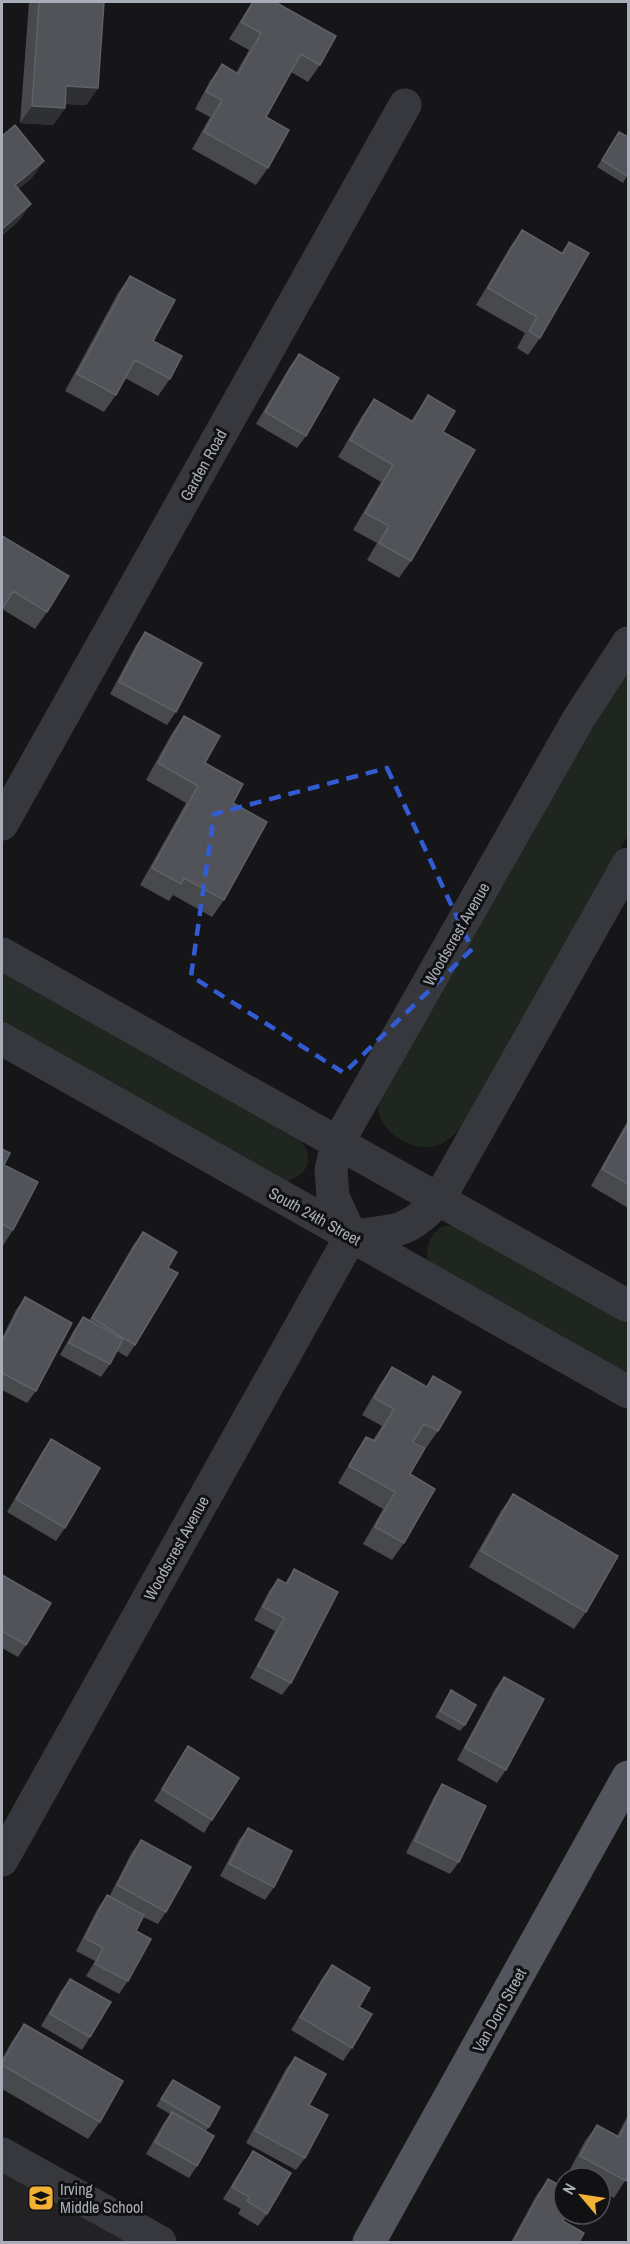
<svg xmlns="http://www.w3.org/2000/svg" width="630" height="2244" font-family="'Archivo Narrow',sans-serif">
	<rect width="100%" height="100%" fill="#161618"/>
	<path fill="#222225" d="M2,2154L160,2242H2Z"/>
	<path fill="#1e261f" d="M628,662V835L467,1120C459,1129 452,1138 443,1143C422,1155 388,1139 380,1117C378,1113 378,1108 378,1103Z
		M2,973L298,1138C315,1155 310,1175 287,1181L2,1024Z
		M443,1226H453L464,1230L628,1325V1376L433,1265L427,1259C426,1244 431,1234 443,1226Z"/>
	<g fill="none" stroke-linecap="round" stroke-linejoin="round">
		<path stroke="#37383d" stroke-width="33" d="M2,824L405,105
			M2,954L628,1306
			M2,1039L628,1392
			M351,1236L333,1197L331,1170L337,1144L579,718L628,643
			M351,1236C395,1231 408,1234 439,1199L628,864
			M2,1860L351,1236
			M2,2154L160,2242"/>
		<path stroke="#53555c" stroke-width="33" d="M369,2242L628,1777"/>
	</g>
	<path fill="#47494d" d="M29,2H104L98,88L86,105L65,104V108L53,125L20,123Z
		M252,2H275L320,65L308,82L291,72L266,117L268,168L256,185L192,149L210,117L195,109L210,81L222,64L236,73L249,50L229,39Z
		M615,138L628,174L623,183L597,167Z
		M522,230L561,253L569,242L540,338L528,355L517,348L525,333L476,305L510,247Z
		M130,276L153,341L170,379L158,396L125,378L116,395L104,412L65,391L118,293Z
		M299,354L306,436L297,448L256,424L290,366Z
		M428,395L443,432L411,561L399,578L367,560L377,543L353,530L381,482L338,457L362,416L374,399L411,421Z
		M2,536L47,612L35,629L2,609Z
		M145,632L176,712L167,725L110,694L136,645Z
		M184,716L205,763L233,803L224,900L212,917L173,895L169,901L140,885L186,803L146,780L172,733Z
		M628,1120V1208L591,1186Z
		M2,1149L13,1230L2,1247Z
		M143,1232L168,1268L135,1345L127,1357L117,1351L110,1364L101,1377L60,1355L74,1330L83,1317L89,1321L134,1244Z
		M25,1297L36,1391L27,1403L2,1390V1338L16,1310Z
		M392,1367L426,1387L433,1376L438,1431L426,1448L414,1441L404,1543L392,1560L363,1544L383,1509L338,1483L355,1454L366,1437L373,1440L382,1426L362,1415L380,1384Z
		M51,1439L65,1528L56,1541L7,1512L42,1452Z
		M513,1494L586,1612L574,1629L469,1567L501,1511Z
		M294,1569L291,1683L282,1695L250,1678L275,1631L254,1620L269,1591L278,1579L285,1583Z
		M2,1575L26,1645L18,1657L2,1648Z
		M504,1677L506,1770L497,1783L457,1760L495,1689Z
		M451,1690L465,1725L460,1731L435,1717Z
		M188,1746L212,1820L204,1833L154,1801Z
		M442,1784L459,1862L450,1874L406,1853L434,1797Z
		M248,1828L274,1887L265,1900L220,1876L239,1840Z
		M141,1840L166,1912L158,1924L143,1917L136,1931L128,1981L119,1994L86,1976L95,1961L76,1951L98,1908L107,1895L109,1897L132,1852Z
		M332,1965L359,2007L352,2048L343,2061L291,2030L323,1977Z
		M70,1979L90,2037L82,2050L41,2026L61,1991Z
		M24,2024L100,2122L88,2139L2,2089V2059L12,2041Z
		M295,2057L309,2105L305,2158L296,2170L246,2143L286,2069Z
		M173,2080L209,2127L206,2131L197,2166L189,2178L146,2154L163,2124L170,2114L156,2106Z
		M628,2115V2176L614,2198L600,2190V2178H578L568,2173L585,2141L597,2125L617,2136Z
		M253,2151L267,2214L258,2226L238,2214L241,2209L223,2199L245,2163Z
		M548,2179L563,2221L579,2242H511L536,2196Z"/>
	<path fill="#2f3033" d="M66,86L98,88L86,105L54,103Z
		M32,106L65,108L53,125L20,123Z
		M44,161L32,178L3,202L15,185Z
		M31,204L19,221L2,236V229Z"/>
	<path fill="#525359" stroke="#5f6168" stroke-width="1.5" d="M39,2H104L98,88L66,86L65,108L32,106Z
		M253,2H275L336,36L320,65L301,54L266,117L289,130L268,168L204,132L222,100L206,92L222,64L238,74L261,33L241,22Z
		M15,125L44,161L15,185L31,204L2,229V136Z
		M619,132L628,137V174L627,176L602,160Z
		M522,230L563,254L569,242L589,253L540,338L529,331L537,317L488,288Z
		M130,276L175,300L153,341L182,356L170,379L135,360L116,395L77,374Z
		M299,354L339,378L306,436L265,412Z
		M428,395L455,411L443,432L475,450L411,561L379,543L389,526L365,513L393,465L350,440L374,399L413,422Z
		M2,536L69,576L47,612L13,591L2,609Z
		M145,632L202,663L176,712L119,682Z
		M184,716L220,736L205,763L243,784L233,803L267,822L224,900L184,878L181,884L152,868L198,786L158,763Z
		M628,1124V1184L602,1169Z
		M2,1149L10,1153L4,1165L38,1182L13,1230L2,1224Z
		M143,1232L177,1252L168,1268L178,1273L135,1345L92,1318Z
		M25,1297L72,1323L36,1391L2,1373V1342Z
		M83,1317L123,1339L110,1364L69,1343Z
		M392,1367L427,1387L433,1376L461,1392L438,1431L424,1424L413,1442L425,1448L410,1474L435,1489L404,1543L375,1527L395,1492L349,1466L366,1437L375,1441L394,1409L374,1398Z
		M51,1439L100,1468L65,1528L16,1499Z
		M513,1494L618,1556L586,1612L481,1551Z
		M294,1569L338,1592L291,1683L258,1666L284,1618L263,1607L278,1579L287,1584Z
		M2,1575L51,1603L26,1645L2,1631Z
		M504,1677L544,1699L506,1770L465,1748Z
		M451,1690L476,1705L465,1725L440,1711Z
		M188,1746L239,1778L212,1820L162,1789Z
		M442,1784L486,1806L459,1862L415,1841Z
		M248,1828L292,1851L274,1887L229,1864Z
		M141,1840L191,1867L166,1912L117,1885Z
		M107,1895L144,1915L136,1931L151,1939L128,1981L95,1964L103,1948L85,1938Z
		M332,1965L370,1988L359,2007L372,2014L352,2048L300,2017Z
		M70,1979L111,2002L90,2037L50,2014Z
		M24,2024L123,2081L100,2122L2,2065V2063Z
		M295,2057L326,2074L309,2105L328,2115L305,2158L255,2131Z
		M173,2080L220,2107L209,2127L161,2099Z
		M172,2112L214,2136L197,2166L155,2142Z
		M628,2120V2176L626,2181L580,2156L597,2125L619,2137Z
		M253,2151L291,2173L267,2214L247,2201L249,2197L232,2187Z
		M548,2179L564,2188V2214H567L563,2221L584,2233L579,2242H513Z"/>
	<path fill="none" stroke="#325cd3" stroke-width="4.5" stroke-dasharray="12 8" stroke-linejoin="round" d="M387,768L472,949L344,1073L191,976L214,814Z"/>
	<defs>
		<symbol id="school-square" viewBox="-11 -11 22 22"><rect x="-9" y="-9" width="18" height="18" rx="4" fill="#f2b134" stroke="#111113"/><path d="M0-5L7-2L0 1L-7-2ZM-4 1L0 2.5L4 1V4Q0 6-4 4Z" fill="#111"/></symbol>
	</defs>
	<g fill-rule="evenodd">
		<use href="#school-square" x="26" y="2183" width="30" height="30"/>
	</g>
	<g text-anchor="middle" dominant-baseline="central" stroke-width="6" stroke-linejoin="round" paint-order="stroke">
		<g font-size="16" fill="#a8adb8" stroke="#111113">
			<text transform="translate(203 465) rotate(-61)">Garden Road</text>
			<text transform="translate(456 934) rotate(-60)">Woodscrest Avenue</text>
			<text transform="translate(315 1216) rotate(29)">South 24th Street</text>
			<text transform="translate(176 1548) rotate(-61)">Woodscrest Avenue</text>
			<text transform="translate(499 2010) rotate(-61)">Van Dorn Street</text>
		</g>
		<g font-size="16" fill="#a8adb8" stroke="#111113" text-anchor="start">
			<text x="60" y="2189">Irving<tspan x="60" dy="18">Middle School</tspan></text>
		</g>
	</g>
	<rect width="630" height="2244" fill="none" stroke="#a8adb8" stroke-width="6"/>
	<g transform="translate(582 2196) rotate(299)"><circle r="28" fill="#111113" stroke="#4d4f55" stroke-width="1.5"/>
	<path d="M0-4.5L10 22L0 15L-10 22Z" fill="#f2b134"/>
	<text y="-9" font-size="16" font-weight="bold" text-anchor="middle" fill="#a8adb8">N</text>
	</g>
</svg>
